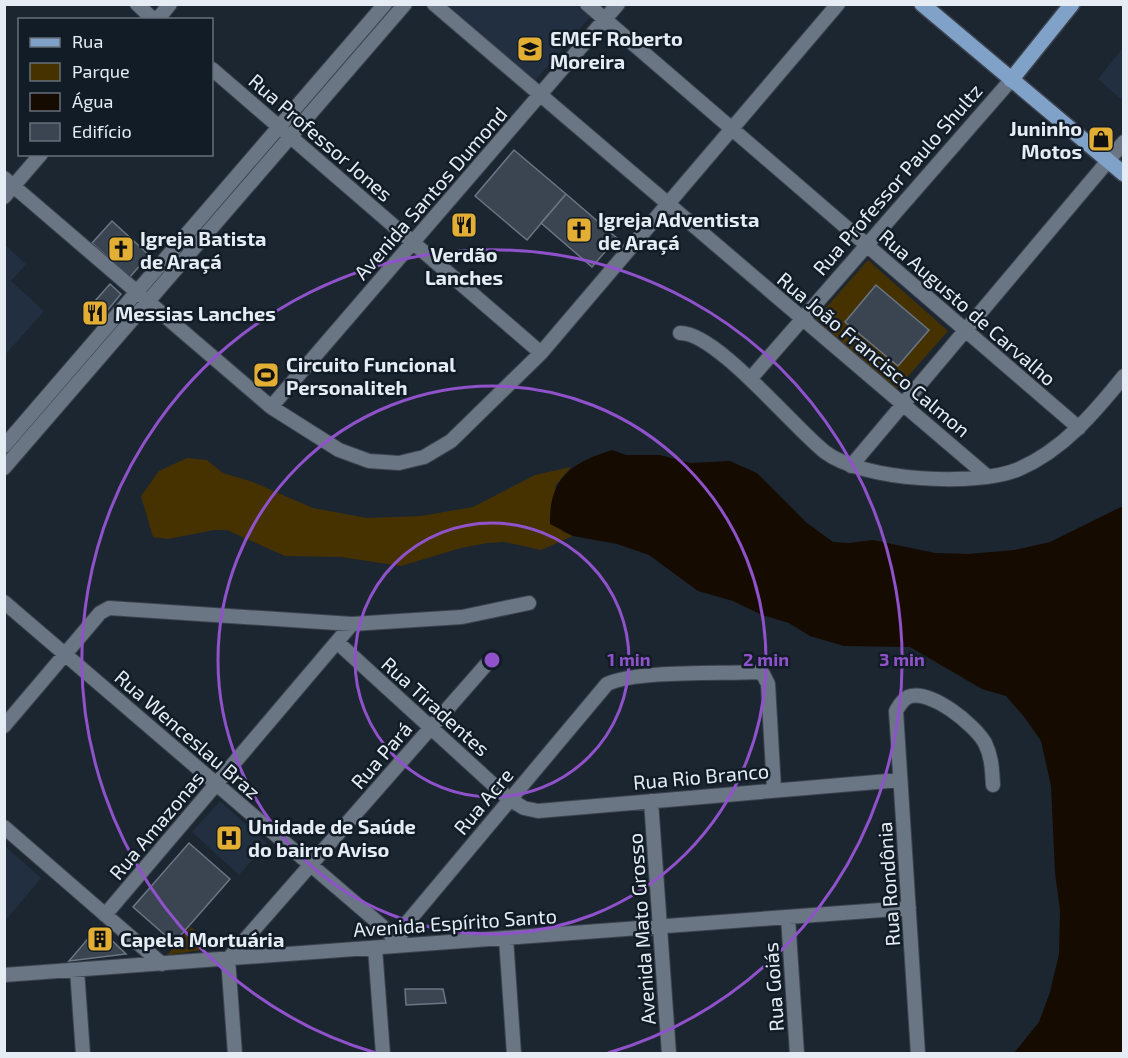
<svg xmlns="http://www.w3.org/2000/svg" width="1128" height="1058" font-family="'Exo 2',sans-serif">
	<rect width="100%" height="100%" fill="#1c2631"/>
	<path fill="#212f40" d="M448,5H576L590,17L535,81Z
		M1123,48V101L1098,79Z
		M5,245L26,264L11,281L44,311L5,355Z
		M220,801L267,843L239,875L192,832Z
		M5,846L41,878L5,921Z"/>
	<path fill="#463200" d="M868,260L948,331L896,390L816,319Z
		M187,458L207,460L223,473L253,482L313,508L367,518L421,516L473,507L535,475L571,467L555,486L563,532L573,536L541,550L504,542L487,543L461,548L401,566L341,557L285,556L227,530H214L168,539L153,537L141,496L159,471Z
		M191,927L216,948L167,955Z"/>
	<path fill="#160b00" d="M612,450L626,455H660L690,463L730,461L757,473L807,523L833,542L849,543L873,540L935,553L968,554L1015,550L1050,542L1123,506V1053H1014L1039,1022L1050,992L1059,954L1060,910L1055,873L1051,786L1041,741L1025,718L1006,696L982,689L910,647L844,646L810,636L789,623L762,615L733,601L698,591L649,555L617,544L573,536L550,524C549,478 571,463 612,450Z"/>
	<path fill="#3a4551" stroke="#6a7684" stroke-width="1.5" d="M514,150L566,194L527,240L475,196Z
		M566,194L617,238L592,267L541,223Z
		M112,221L149,255L130,277L92,243Z
		M110,284L121,294L107,311L95,301Z
		M876,285L929,330L898,366L845,322Z
		M189,843L230,879L174,943L133,907Z
		M98,927L126,954L69,961Z
		M405,989H443L446,1003L406,1005Z"/>
	<g fill="none" stroke-linecap="round" stroke-linejoin="round">
		<defs>
			<path id="minor" d="M137,4L154,20
				M434,4L987,476
				M587,4L1079,428
				M157,20L170,4
				M212,69L541,353
				M4,178L271,407L339,450L369,461L399,463L424,457L451,441L541,353L838,4
				M4,197L41,154
				M680,333C716,332 794,428 825,452C863,481 977,487 1019,469C1063,450 1095,412 1124,376
				M751,378L1011,80
				M271,407L618,4
				M4,446L385,4
				M851,466L1124,142
				M4,468L405,4
				M4,602L382,926L391,935L395,946
				M337,642L509,799L524,808L538,811L900,780
				M4,726L100,613L109,608L352,624L462,617L529,603
				M651,801L669,1054
				M4,827L162,964
				M105,915L352,624
				M788,917L797,1054
				M506,938L514,1054
				M395,946L406,924L607,684C637,670 721,674 757,672L763,674L768,684L774,789
				M375,948L383,1054
				M77,970L83,1054
				M4,975L909,908
				M235,1054L228,959L492,658
				M918,1054L896,711C899,706 902,700 908,697C930,688 975,725 985,743C992,757 992,770 993,785"/>
			<path id="major" d="M922,4L1124,174
				M1011,80L1072,4"/>
		</defs>
		<use href="#minor" stroke="#3c434e" stroke-width="16"/>
		<use href="#major" stroke="#3c434e" stroke-width="18"/>
		<use href="#minor" stroke="#6a7684" stroke-width="14"/>
		<use href="#major" stroke="#81a2c8" stroke-width="15"/>
	</g>
	<g fill="none" stroke="#9052ca" stroke-width="3">
		<circle cx="492" cy="660" r="137"/>
		<circle cx="492" cy="660" r="274"/>
		<path d="M376 1053A410 410 0 1 1 608 1053"/>
	</g>
	<defs>
		<symbol id="school-square" viewBox="-11 -11 22 22"><rect x="-9" y="-9" width="18" height="18" rx="4" fill="#e3ae34" stroke="#121c27"/><path d="M0-5L7-2L0 1L-7-2ZM-4 1L0 2.5L4 1V4Q0 6-4 4Z" fill="#111"/></symbol>
		<symbol id="shop-square" viewBox="-11 -11 22 22"><rect x="-9" y="-9" width="18" height="18" rx="4" fill="#e3ae34" stroke="#121c27"/><path d="M-5-2.5h2.3a2.7 3.5 0 0 1 5.4 0H5L5.5 6h-11ZM-1.5-2.5h3a1.5 2.3 0 0 0-3 0Z" fill="#111"/></symbol>
		<symbol id="restaurant-square" viewBox="-11 -11 22 22"><rect x="-9" y="-9" width="18" height="18" rx="4" fill="#e3ae34" stroke="#121c27"/><path d="M-5-6h1v4h1v-4h1v4h1v-4h1v5L-1.5 .5V6h-2V.5L-5-1ZM5-6V6H3V1.5H1.5Q1.5-4 5-6Z" fill="#111"/></symbol>
		<symbol id="church-square" viewBox="-11 -11 22 22"><rect x="-9" y="-9" width="18" height="18" rx="4" fill="#e3ae34" stroke="#121c27"/><path d="M-1.2-6h2.4v3.5h3.3v2.4h-3.3V6h-2.4V-.1h-3.3v-2.4h3.3Z" fill="#111"/></symbol>
		<symbol id="stadium-square" viewBox="-11 -11 22 22"><rect x="-9" y="-9" width="18" height="18" rx="4" fill="#e3ae34" stroke="#121c27"/><path d="M0-5a6.5 5 0 1 0 0 10a6.5 5 0 1 0 0-10ZM-3.5-1.8h7v3.6h-7Z" fill="#111"/></symbol>
		<symbol id="hospital-square" viewBox="-11 -11 22 22"><rect x="-9" y="-9" width="18" height="18" rx="4" fill="#e3ae34" stroke="#121c27"/><path d="M-5-5h3v3.5h4V-5h3V5h-3V1.5h-4V5h-3Z" fill="#111"/></symbol>
		<symbol id="building-square" viewBox="-11 -11 22 22"><rect x="-9" y="-9" width="18" height="18" rx="4" fill="#e3ae34" stroke="#121c27"/><path d="M-4-6H4V6H1V3H-1V6H-4ZM-2.5-4.3h1.7v1.8h-1.7ZM.8-4.3h1.7v1.8H.8ZM-2.5-1h1.7V.8h-1.7ZM.8-1h1.7V.8H.8Z" fill="#111"/></symbol>
	</defs>
	<g fill-rule="evenodd">
		<use href="#school-square" x="515" y="34" width="30" height="30"/>
		<use href="#shop-square" x="1086" y="124" width="30" height="30"/>
		<use href="#restaurant-square" x="449" y="210" width="30" height="30"/>
		<use href="#church-square" x="564" y="215" width="30" height="30"/>
		<use href="#church-square" x="106" y="234" width="30" height="30"/>
		<use href="#restaurant-square" x="80" y="298" width="30" height="30"/>
		<use href="#stadium-square" x="251" y="360" width="30" height="30"/>
		<use href="#hospital-square" x="214" y="823" width="30" height="30"/>
		<use href="#building-square" x="85" y="924" width="30" height="30"/>
	</g>
	<g text-anchor="middle" dominant-baseline="central" stroke-width="5" stroke-linejoin="round" paint-order="stroke">
		<g font-size="20" font-weight="bold" fill="#e5ecf4" stroke="#121c27" text-anchor="start">
			<text x="550" y="38">EMEF Roberto<tspan x="550" dy="23">Moreira</tspan></text>
			<text x="1082" y="128" text-anchor="end">Juninho<tspan x="1082" dy="23">Motos</tspan></text>
			<text x="598" y="219">Igreja Adventista<tspan x="598" dy="23">de Araçá</tspan></text>
			<text x="140" y="238">Igreja Batista<tspan x="140" dy="23">de Araçá</tspan></text>
			<text x="464" y="254" text-anchor="middle">Verdão<tspan x="464" dy="23">Lanches</tspan></text>
			<text x="115" y="313">Messias Lanches</text>
			<text x="286" y="364">Circuito Funcional<tspan x="286" dy="23">Personaliteh</tspan></text>
			<text x="248" y="826">Unidade de Saúde<tspan x="248" dy="23">do bairro Aviso</tspan></text>
			<text x="120" y="939">Capela Mortuária</text>
		</g>
		<g font-size="20" fill="#e5ecf4" stroke="#121c27">
			<text transform="translate(321 137) rotate(41)">Rua Professor Jones</text>
			<text transform="translate(897 179) rotate(-49)">Rua Professor Paulo Shultz</text>
			<text transform="translate(430 193) rotate(-49)">Avenida Santos Dumond</text>
			<text transform="translate(968 307) rotate(41)">Rua Augusto de Carvalho</text>
			<text transform="translate(874 354) rotate(40)">Rua João Francisco Calmon</text>
			<text transform="translate(436 706) rotate(42)">Rua Tiradentes</text>
			<text transform="translate(188 734) rotate(41)">Rua Wenceslau Braz</text>
			<text transform="translate(381 755) rotate(-49)">Rua Pará</text>
			<text transform="translate(701 776) rotate(-5)">Rua Rio Branco</text>
			<text transform="translate(483 801) rotate(-50)">Rua Acre</text>
			<text transform="translate(156 825) rotate(-50)">Rua Amazonas</text>
			<text transform="translate(888 884) rotate(-94)">Rua Rondônia</text>
			<text transform="translate(455 922) rotate(-4)">Avenida Espírito Santo</text>
			<text transform="translate(641 929) rotate(-94)">Avenida Mato Grosso</text>
			<text transform="translate(773 987) rotate(-94)">Rua Goiás</text>
		</g>
	</g>
	<circle cx="492" cy="660" r="9" fill="#9052ca" stroke="#121c27" stroke-width="3"/>
	<g font-size="18" text-anchor="middle" font-weight="bold" fill="#9052ca" stroke="#121c27" stroke-width="5" stroke-linejoin="round" paint-order="stroke">
		<text x="629" y="666">1 min</text>
		<text x="766" y="666">2 min</text>
		<text x="902" y="666">3 min</text>
	</g>
	<rect width="1128" height="1058" fill="none" stroke="#e5ecf4" stroke-width="12"/>
	<rect x="18" y="18" width="195" height="138" fill="#121c27" stroke="#666f79" stroke-width="1.5"/>
	<rect x="30" y="38" width="30" height="9" fill="#81a2c8" stroke="#666f79" stroke-width="1.5"/>
	<text x="72" y="48" font-size="18" fill="#e5ecf4">Rua</text>
	<rect x="30" y="63" width="30" height="18" fill="#463200" stroke="#666f79" stroke-width="1.5"/>
	<text x="72" y="78" font-size="18" fill="#e5ecf4">Parque</text>
	<rect x="30" y="93" width="30" height="18" fill="#160b00" stroke="#666f79" stroke-width="1.5"/>
	<text x="72" y="108" font-size="18" fill="#e5ecf4">Água</text>
	<rect x="30" y="123" width="30" height="18" fill="#3a4551" stroke="#666f79" stroke-width="1.5"/>
	<text x="72" y="138" font-size="18" fill="#e5ecf4">Edifício</text>
</svg>
